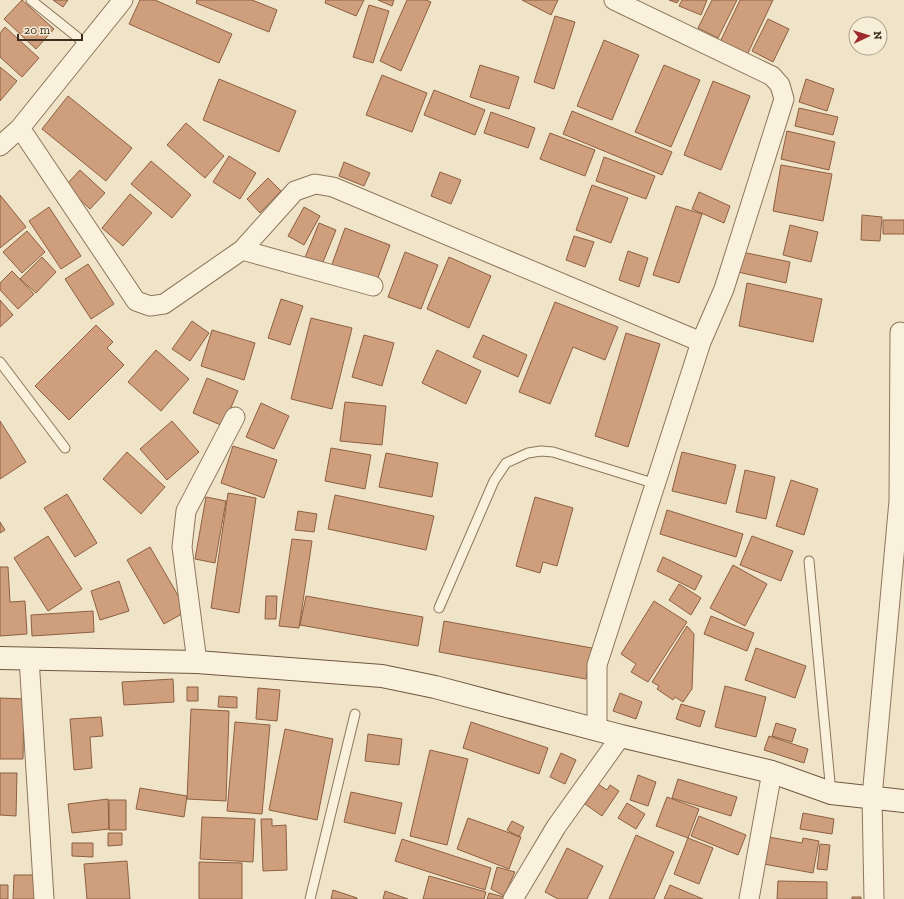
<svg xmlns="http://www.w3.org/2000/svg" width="904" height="899" font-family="'Zilla Slab',serif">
	<rect width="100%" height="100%" fill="#f0e4c8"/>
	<path fill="#cf9f7d" stroke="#8d5f41" d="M22,0L54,29L36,49L4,19Z
		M53,0H68L63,7Z
		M140,0H155L232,34L219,63L129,24Z
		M197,0H252L277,10L269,32L196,3Z
		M326,0H364L356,16L325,3Z
		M378,0H394L392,6Z
		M407,0H426L431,2L401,71L380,61Z
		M522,0H558L551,15Z
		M669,0H679L677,3Z
		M682,0H707L701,15L679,6Z
		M712,0H737L718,38L698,28Z
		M740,0H773L747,55L720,42Z
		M369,5L389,11L373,63L353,57Z
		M555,16L575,22L554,89L534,82Z
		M768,19L789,29L773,62L752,51Z
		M5,27L39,58L22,77L0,57V33Z
		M604,40L639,55L612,120L577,106Z
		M480,65L519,77L509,109L470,97Z
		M664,65L700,80L671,147L635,132Z
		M0,67L17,81L0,101Z
		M382,75L427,93L412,132L366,115Z
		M219,79L296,111L279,152L203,120Z
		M806,79L834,89L827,111L799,102Z
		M713,81L750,96L721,170L684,155Z
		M434,90L485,110L475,135L424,115Z
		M68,96L132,148L106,181L42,129Z
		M799,108L838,117L833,135L795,126Z
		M572,111L672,152L662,175L563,134Z
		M491,112L535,128L528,148L484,133Z
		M186,123L224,156L205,178L167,145Z
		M787,131L835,142L829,170L781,159Z
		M550,133L595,150L585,176L540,159Z
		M229,156L256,173L240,199L213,182Z
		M604,157L655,176L646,199L596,181Z
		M151,161L191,195L172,218L131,184Z
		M344,162L370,173L364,186L339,176Z
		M781,165L832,174L823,221L773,211Z
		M80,170L105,193L90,209L65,186Z
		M440,172L461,180L451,204L431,196Z
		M268,178L281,191L260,213L247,199Z
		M592,185L628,198L611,243L576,230Z
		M699,192L730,206L724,223L692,209Z
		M130,194L152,213L123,246L102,228Z
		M0,195L26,227L0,248Z
		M676,206L702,214L679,283L653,275Z
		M49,207L81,256L61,269L29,221Z
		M304,207L320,216L304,245L288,236Z
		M862,215L882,217L880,241L861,240Z
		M883,220H904V234H883Z
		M319,223L336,230L321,267L304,260Z
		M790,225L818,232L811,262L783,255Z
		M345,228L390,245L376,283L331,267Z
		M27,231L45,252L22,273L3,252Z
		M574,236L594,242L585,267L566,260Z
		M628,251L648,258L639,287L619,280Z
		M405,252L438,265L421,309L388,297Z
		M742,252L790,262L786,283L738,272Z
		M42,257L56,272L36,293L20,279Z
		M449,257L491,276L469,328L427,309Z
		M88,264L114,304L91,319L65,279Z
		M12,271L34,294L18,309L0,290V283Z
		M747,283L822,299L813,342L739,326Z
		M281,299L303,306L290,345L268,338Z
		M0,300L13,315L0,327Z
		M555,302L618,327L605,360L573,347L550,404L519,392Z
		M311,318L352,328L332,409L291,399Z
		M192,321L209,333L190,361L172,349Z
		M96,325L113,342L107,348L124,365L69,420L35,386Z
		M212,330L255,343L244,380L201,366Z
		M626,333L660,344L628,447L595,436Z
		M364,335L394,343L382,386L352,377Z
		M483,335L527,355L518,377L473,357Z
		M156,350L189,379L161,411L128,382Z
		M437,350L481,371L466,404L422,383Z
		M207,378L238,391L223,426L193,413Z
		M345,402L386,406L382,445L340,441Z
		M261,403L289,416L274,449L246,437Z
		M0,421L26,462L0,479Z
		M172,421L199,452L167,480L140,449Z
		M233,446L277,460L264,498L221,483Z
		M331,448L371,455L365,489L325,481Z
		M127,452L165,487L141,514L103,479Z
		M682,452L736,465L726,504L672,491Z
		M386,453L438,463L432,497L379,487Z
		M745,470L775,477L766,519L736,512Z
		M791,480L818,489L804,535L776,526Z
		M228,493L256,498L239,613L211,608Z
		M67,494L97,543L75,557L44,508Z
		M335,495L434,516L426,550L328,529Z
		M206,497L226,501L215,563L195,559Z
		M535,497L573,508L557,566L543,562L540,573L516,566Z
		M667,510L743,534L736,557L660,534Z
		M298,511L317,514L314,532L295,530Z
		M0,522L5,530L0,533Z
		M48,536L82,589L48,611L14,558Z
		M752,536L793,551L781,581L740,565Z
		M292,539L312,541L299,628L279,626Z
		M150,547L187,611L164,624L127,560Z
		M663,557L702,576L695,590L657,571Z
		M733,565L767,584L745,626L710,608Z
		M0,567H8L10,602L25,601L27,634L0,636Z
		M119,581L129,611L100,620L91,591Z
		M679,584L701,598L691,615L669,600Z
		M266,596H277L276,619H265Z
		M306,596L423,617L418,646L300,625Z
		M654,601L687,622L648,682L631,672L636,664L621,654Z
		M93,611L94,632L32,636L31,615Z
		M711,616L754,633L747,651L704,634Z
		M444,621L592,648L586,679L439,652Z
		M687,626L694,634L692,689L683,702L675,697L673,700L657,689L659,686L652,682Z
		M756,648L806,666L795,698L745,680Z
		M173,679L174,702L124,705L122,682Z
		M725,686L766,697L756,737L715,727Z
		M187,687H198V701H187Z
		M258,688L280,690L277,721L256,719Z
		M620,693L642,702L636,719L613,711Z
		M219,696L237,697V708L218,707Z
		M0,698L24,699L23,759H0Z
		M681,704L705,711L700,727L676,719Z
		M191,709L229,711L226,801L187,799Z
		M101,717L103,736L90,737L92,768L74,770L70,719Z
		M235,722L270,725L262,814L227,811Z
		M471,722L548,748L539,774L463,748Z
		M776,723L796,729L792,742L772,736Z
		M285,729L333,739L317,820L269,810Z
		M368,734L402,739L399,765L365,761Z
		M769,736L808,749L804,763L764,750Z
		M430,750L468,759L447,845L410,836Z
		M561,753L576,760L565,784L550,777Z
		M0,773H17L16,816L0,815Z
		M638,775L656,782L648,806L630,800Z
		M678,779L737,797L731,816L672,798Z
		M598,784L607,790L610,785L619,791L602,816L585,804Z
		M140,788L187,796L184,817L136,809Z
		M351,792L402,803L395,834L344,822Z
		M667,797L699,809L688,838L656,826Z
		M108,799L109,829L72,833L68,804Z
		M109,800H126V830H109Z
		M627,803L645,814L636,829L618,818Z
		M803,813L834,819L832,834L800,829Z
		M699,816L746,835L738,855L691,836Z
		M202,817L255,819L253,862L200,859Z
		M468,818L521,837L509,869L457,849Z
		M261,819H272V826L286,825L287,870L263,871Z
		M512,821L524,827L519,837L507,830Z
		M108,833H122V845L108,846Z
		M636,835L674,852L654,899H609Z
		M763,836L802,843L803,838L819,841L813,873L758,863Z
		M688,838L713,848L699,884L674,874Z
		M402,839L491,868L485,890L395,861Z
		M72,843H93V857L72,856Z
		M820,844L830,845L827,870L817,869Z
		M567,848L603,866L587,899H558L545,892Z
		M127,861L130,899H87L84,864Z
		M199,862L242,863V899H199Z
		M497,867L515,872L504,896L491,889Z
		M14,875H37L36,899H13Z
		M429,876L486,892L484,899H423Z
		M778,881L827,882V899H777Z
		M0,885H8V899H0Z
		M670,885L703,899H664Z
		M333,890L357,898V899H331Z
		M385,891L408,899H383Z
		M489,893L504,897L503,899H487Z
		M852,897H861V899H852Z"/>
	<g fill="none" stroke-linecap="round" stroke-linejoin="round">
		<defs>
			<path id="lane" d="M31,0L86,44
				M0,362L65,448
				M809,561L831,793
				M439,608L494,481L506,463L528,453L541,451L553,452L656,484
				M310,899L355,714"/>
			<path id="street" d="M20,128L136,301L150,306L164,304L242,250L295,191L315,184L333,187L701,342
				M0,146L20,128L123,0
				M242,250L373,286
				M899,501L900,332
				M29,658L44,899
				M197,662L182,547L186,511L235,417
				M597,729V665L701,342L724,289L784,99L780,85L772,76L614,0
				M513,899L556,827L621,736
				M749,899L772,772
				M874,899L872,797L899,501H904"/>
			<path id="secondary" d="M0,658L197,662L382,676L435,687L621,736L772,772L831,793L904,801"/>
		</defs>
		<use href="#lane" stroke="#8d765c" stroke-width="11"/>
		<use href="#street" stroke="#8d765c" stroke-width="21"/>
		<use href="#secondary" stroke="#6f573f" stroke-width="24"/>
		<use href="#lane" stroke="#faf1dc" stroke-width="9"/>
		<use href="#street" stroke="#faf1dc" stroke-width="19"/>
		<use href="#secondary" stroke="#faf1dc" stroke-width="22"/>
	</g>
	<g transform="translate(868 36) rotate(86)"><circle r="19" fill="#f7eed8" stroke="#ada18e"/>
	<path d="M0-3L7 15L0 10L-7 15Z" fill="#9e2a2b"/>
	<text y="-6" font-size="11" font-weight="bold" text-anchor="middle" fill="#3d2e20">N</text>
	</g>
	<path d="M18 34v6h64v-6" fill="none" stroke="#3d2e20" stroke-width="2"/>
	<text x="24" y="34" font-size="12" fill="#3d2e20" stroke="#f7eed8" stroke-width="3" paint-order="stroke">20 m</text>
</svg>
